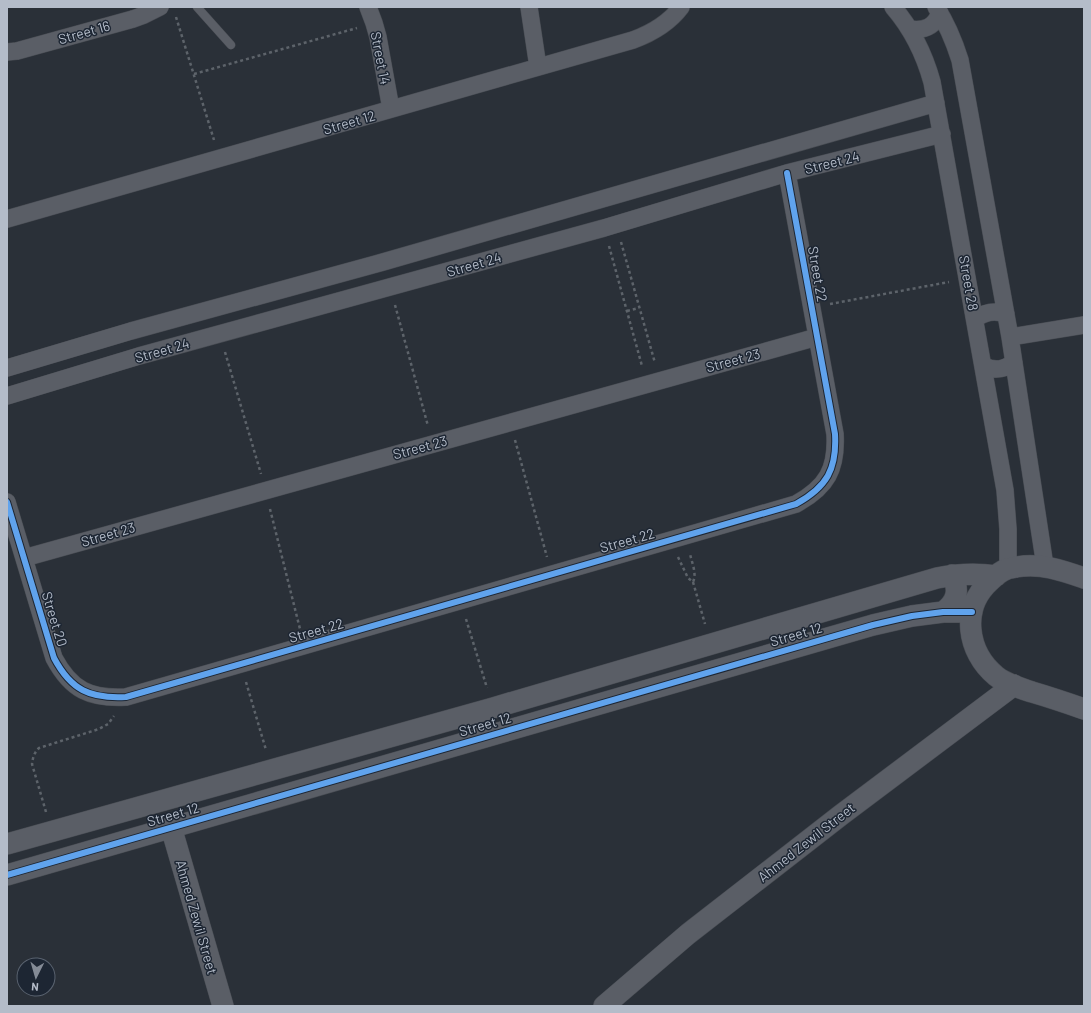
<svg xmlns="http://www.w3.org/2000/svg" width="1091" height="1013" font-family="Barlow,sans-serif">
	<rect width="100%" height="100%" fill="#2a3038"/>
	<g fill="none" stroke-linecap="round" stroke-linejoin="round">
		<defs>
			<path id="service" d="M197,7L231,45"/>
			<path id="minor" d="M368,7L374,23L378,37L391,109
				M529,7L538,67
				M893,7C912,29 924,53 932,82L1005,490L1008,529V569
				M936,7C947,24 954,41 960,60L1010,337L1045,566
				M910,29C925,31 934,27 940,13
				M7,52L17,51L133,19L144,15L160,7
				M7,219L633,40C652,33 669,23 681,7
				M975,319C985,312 994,310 1006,314
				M1010,337L1084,325
				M984,366C995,371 1004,370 1014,362
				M7,368L131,331L383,262L936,103
				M7,396L139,356L604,228L787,173L942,134
				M7,502L54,658C71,690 90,699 126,697L796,504C827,487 837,469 835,434L787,173
				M24,558L817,337"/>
			<path id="tertiary" d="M1084,578C1061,570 1041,563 1016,567C1013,568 1010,568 1007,569C1001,571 995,576 990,581C960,608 967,652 996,676C1006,684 1020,688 1032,692C1049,697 1067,703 1084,709
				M943,612C957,602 960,590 952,575
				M171,827L223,1006
				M7,844L493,708L937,578C957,574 976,573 996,576
				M7,875L873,625L912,616L943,612H972
				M604,1006L688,934L841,815L1014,685"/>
		</defs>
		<use href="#service" stroke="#484c53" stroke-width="9"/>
		<use href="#minor" stroke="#484c53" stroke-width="18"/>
		<use href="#tertiary" stroke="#484c53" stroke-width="22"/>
		<path stroke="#5d636a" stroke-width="2.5" stroke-dasharray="3 3" stroke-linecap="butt" d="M176,17L214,140
			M194,74L357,28
			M621,242L655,363
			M609,246L642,366
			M830,304L949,282
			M395,305L428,426
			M627,311L639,308
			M225,352L261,474
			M515,440L547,557
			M270,509L300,629
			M678,557L688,578L693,582C697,574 692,563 690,554
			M693,582L705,624
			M466,619L487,688
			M246,682L266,750
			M46,812L32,764C33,757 34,753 39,748L99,729L108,724L114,716"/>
		<use href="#service" stroke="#5a5e66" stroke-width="8"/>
		<use href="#minor" stroke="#5a5e66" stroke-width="17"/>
		<use href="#tertiary" stroke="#5a5e66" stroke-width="21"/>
		<defs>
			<path id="cycleway" d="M7,502L54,658C71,690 90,699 126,697L796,504C827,487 837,469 835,434L787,173
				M7,875L873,625L912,616L943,612H972"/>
		</defs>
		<use href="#cycleway" stroke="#1d2633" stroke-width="8"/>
		<use href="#cycleway" stroke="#60a3ed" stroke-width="6"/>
	</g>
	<g text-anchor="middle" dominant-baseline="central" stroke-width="3" stroke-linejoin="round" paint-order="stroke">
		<g font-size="14" fill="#b4bcc9" stroke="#1d2633">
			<text transform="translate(84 32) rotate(-16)">Street 16</text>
			<text transform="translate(381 58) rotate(79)">Street 14</text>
			<text transform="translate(349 122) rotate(-16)">Street 12</text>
			<text transform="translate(832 162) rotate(-14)">Street 24</text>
			<text transform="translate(474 264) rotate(-16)">Street 24</text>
			<text transform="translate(818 274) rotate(80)">Street 22</text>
			<text transform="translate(969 283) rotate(80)">Street 28</text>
			<text transform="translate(162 350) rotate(-16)">Street 24</text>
			<text transform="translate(733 360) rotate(-15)">Street 23</text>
			<text transform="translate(420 447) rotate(-15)">Street 23</text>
			<text transform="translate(108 534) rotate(-16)">Street 23</text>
			<text transform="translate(627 540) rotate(-16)">Street 22</text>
			<text transform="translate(55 619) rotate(73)">Street 20</text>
			<text transform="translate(316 630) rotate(-16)">Street 22</text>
			<text transform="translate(796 634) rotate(-16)">Street 12</text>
			<text transform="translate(485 724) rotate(-16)">Street 12</text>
			<text transform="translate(173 814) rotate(-16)">Street 12</text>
			<text transform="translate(806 842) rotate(-38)">Ahmed Zewil Street</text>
			<text transform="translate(197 917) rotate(74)">Ahmed Zewil Street</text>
		</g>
	</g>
	<rect width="1091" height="1013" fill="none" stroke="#b4bcc9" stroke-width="16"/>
	<g transform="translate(36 977) rotate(185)"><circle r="19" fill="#1d2633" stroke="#59626f"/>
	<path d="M0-3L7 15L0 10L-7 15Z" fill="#848b96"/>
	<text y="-6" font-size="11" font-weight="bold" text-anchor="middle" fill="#b4bcc9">N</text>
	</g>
</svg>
